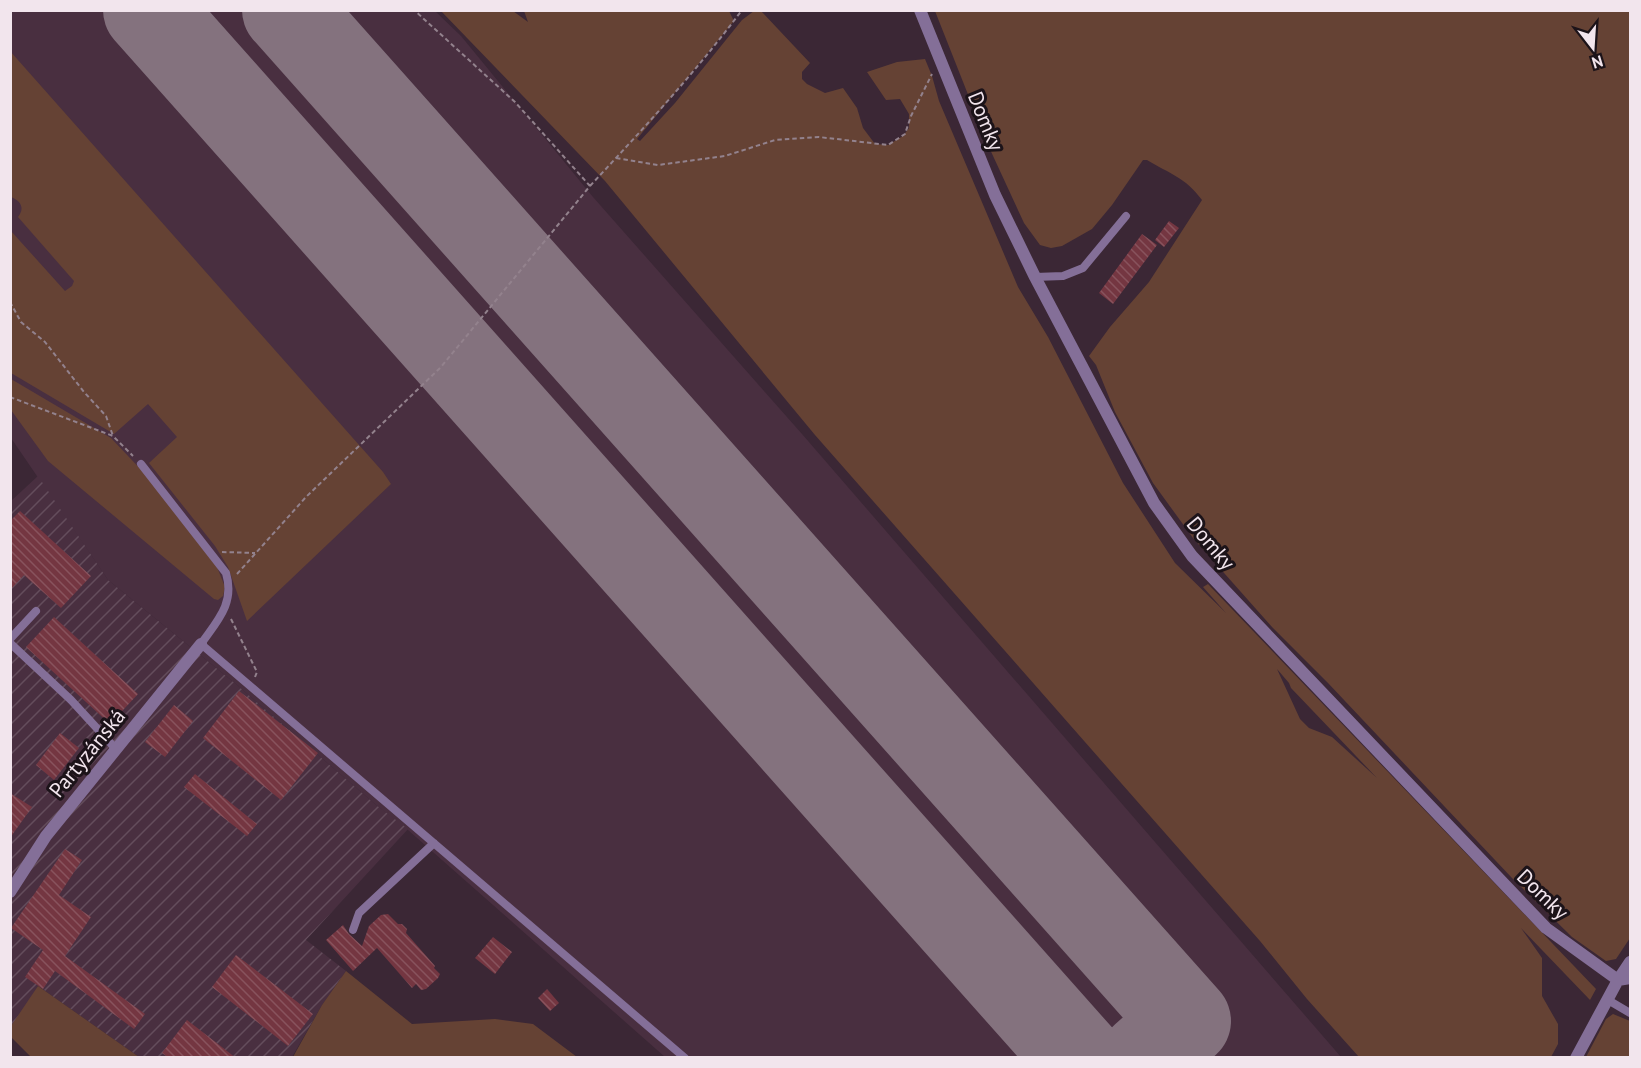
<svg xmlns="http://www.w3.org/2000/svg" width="1641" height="1068" font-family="'PT Sans',sans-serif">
	<defs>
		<pattern id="industrial-furrows" width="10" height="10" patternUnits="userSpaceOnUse" patternTransform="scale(1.5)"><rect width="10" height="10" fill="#492f40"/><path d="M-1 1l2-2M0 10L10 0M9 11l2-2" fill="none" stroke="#644d5c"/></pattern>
		<pattern id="building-back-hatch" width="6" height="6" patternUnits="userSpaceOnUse" patternTransform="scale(1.5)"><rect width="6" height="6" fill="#743641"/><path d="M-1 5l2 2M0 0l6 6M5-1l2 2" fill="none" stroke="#88535d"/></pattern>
	</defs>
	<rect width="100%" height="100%" fill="#3b2735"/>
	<path fill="#492f40" d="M10,11H435L461,36L593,197L802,434L1341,1057H665L408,830L376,805L237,685L108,580L11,438Z"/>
	<path fill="url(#industrial-furrows)" d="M38,476L108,580L237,685L376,805L408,829L306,940L346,971L322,1005L292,1057H139L38,986L11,1033L10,502Z"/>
	<path fill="#654234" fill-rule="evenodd" d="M441,11H513L528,22L524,11H729L734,21L637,139L640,141L675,103L742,20L754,11H761L810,63L802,72V79L807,84L825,93L843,88L857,108L863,128L875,144L888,145L903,136L909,128V114L900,99L886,100L867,72L897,62L925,59L932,76L939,101L1018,287L1048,337L1123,483L1175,563L1226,613L1203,587L1208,584L1596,989L1590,1000L1521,928L1542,958V996L1558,1024V1044L1551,1057H1359L1307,999L1260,941L815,435L605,181ZM1277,669L1289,683L1291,688L1377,778L1332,737L1309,728L1300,719Z
		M935,11H1630V938L1616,959L1606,961L1572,937L1512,878L1328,683L1272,627L1193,538L1153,483L1115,412L1096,365L1089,356L1110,327L1149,282L1202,200C1185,177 1170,174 1147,160H1143L1112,205L1092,229L1062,246L1051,248L1040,245L1024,223L988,145Z
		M10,51L383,472L391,484L247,621L228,567L215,546L149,463L177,437L148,404L114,434L11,373V231L65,291L72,286L74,281L18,217C25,208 21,201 11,197Z
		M11,379L111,438L147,476L217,567L225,587L223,596L218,600L214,599L48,461L11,410Z
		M346,971L412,1024L495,1019L533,1024L577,1057H293L322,1005Z
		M38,986L139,1057H31L11,1037V1026Z
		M1613,1014L1630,1021V1057H1586L1606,1019Z"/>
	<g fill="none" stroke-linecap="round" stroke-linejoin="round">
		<path stroke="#84727e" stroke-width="90" d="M148,10L1079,1058
			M287,10L1186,1021L1145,1058"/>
	</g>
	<path fill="url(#building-back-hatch)" d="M1169,221L1179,228L1164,247L1155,240Z
		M1142,234L1157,245L1113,304L1099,293Z
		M20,511L91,576L61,608L24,575L10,590V521Z
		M54,617L138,694L110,724L26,647Z
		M239,691L318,753L281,800L203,738Z
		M174,705L193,721L165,757L145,742Z
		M60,733L79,748L54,780L36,765Z
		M195,774L257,824L247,836L184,787Z
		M10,793L32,807L10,838Z
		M65,849L82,860L59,895L91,917L65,956L145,1014L134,1029L55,971L43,989L25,977L43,950L11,928Z
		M388,914L398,924H402L407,929L406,933L435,966L434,968L440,974L438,978L426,989L421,990L416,984L412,988L377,948L353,971L326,940L343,925L349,934L362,946L369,926L381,915Z
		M493,937L512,952L495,974L475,958Z
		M236,955L313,1014L288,1046L212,987Z
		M547,989L559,1003L550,1011L538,998Z
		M187,1020L236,1058H169L162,1053Z"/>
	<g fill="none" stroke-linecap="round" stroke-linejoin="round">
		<path stroke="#93828d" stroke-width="2" stroke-dasharray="4.5 3" stroke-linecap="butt" d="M616,158L658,165L725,156L775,140L819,137L888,145L905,134L911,116L932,74
			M590,186C643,129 695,73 742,10
			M10,302L21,322L45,342L84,392L106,416L113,436
			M10,397L113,436L133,456
			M222,552L255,553
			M237,574L306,497L441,367L590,186L515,102L414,10
			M231,619L257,672L255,677"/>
		<path stroke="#846f98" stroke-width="8" d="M1035,277L1063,276L1083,268L1126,216
			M141,464L226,573C235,603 218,620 201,644L685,1058
			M10,639L36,611
			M10,643L71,700L115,748
			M353,930L359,913L434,843
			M1608,1000L1630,1013"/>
		<path stroke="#846f98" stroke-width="12" d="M920,10L995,195L1035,277L1154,503L1192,556L1546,928L1618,980L1630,978
			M10,892L46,836L201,644
			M1576,1058L1618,980L1630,962"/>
	</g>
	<g text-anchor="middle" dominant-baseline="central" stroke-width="6" stroke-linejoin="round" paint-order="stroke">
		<g font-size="21" fill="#f2e5ed" stroke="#1c1319">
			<text transform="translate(986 121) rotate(68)">Domky</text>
			<text transform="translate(1211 543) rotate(50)">Domky</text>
			<text transform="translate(87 753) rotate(-51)">Partyzánská</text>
			<text transform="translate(1543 894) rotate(44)">Domky</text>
		</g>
	</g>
	<rect width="1641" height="1068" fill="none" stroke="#f2e5ed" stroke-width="24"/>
	<g transform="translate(1593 48) rotate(163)" stroke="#1c1319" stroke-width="4.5" paint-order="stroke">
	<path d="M0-4.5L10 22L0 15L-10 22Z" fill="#f2e5ed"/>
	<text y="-9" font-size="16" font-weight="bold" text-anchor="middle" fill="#f2e5ed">N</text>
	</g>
</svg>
